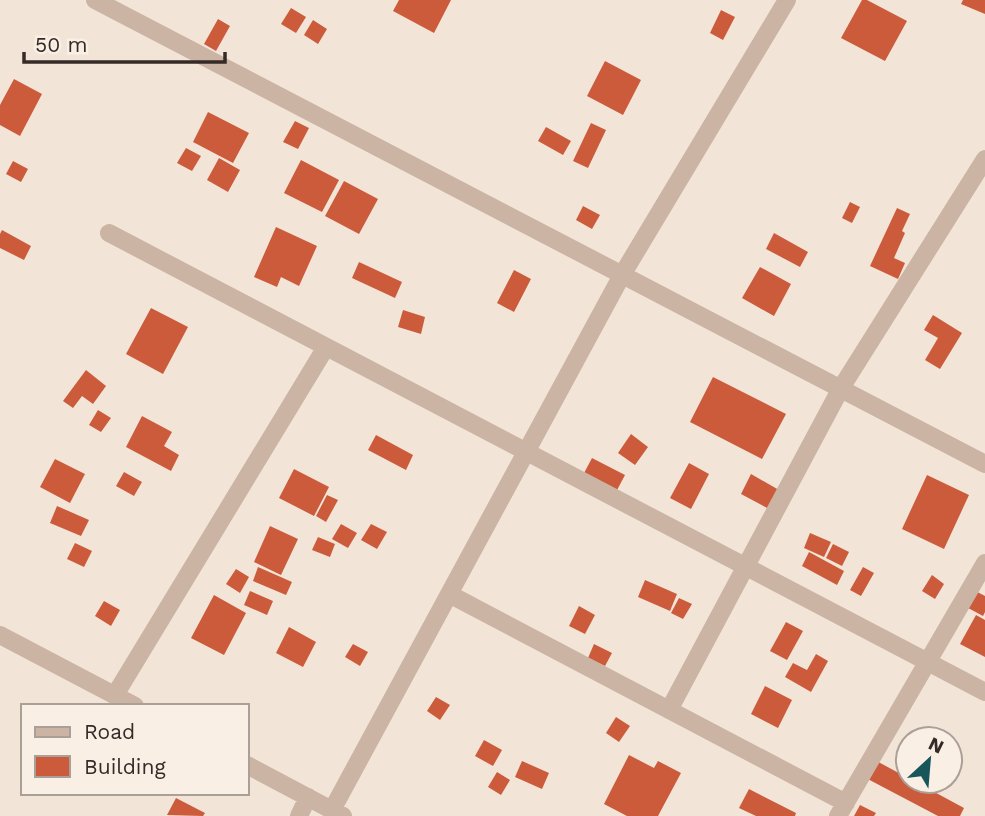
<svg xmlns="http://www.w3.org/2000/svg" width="985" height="816" font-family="'Work Sans',sans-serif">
	<rect width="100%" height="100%" fill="#f2e5d8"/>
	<path fill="#cc5b3c" d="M399,0H451L434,33L393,11Z
		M862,0H867L907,21L885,61L841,38Z
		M963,0H985V14L961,4Z
		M291,8L306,17L296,33L281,24Z
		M721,10L735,17L723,40L710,33Z
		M218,19L230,26L216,51L204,44Z
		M313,20L327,29L318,44L304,35Z
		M605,61L641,80L623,115L587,96Z
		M14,79L42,94L20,136L0,125V105Z
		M208,112L249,133L233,163L193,142Z
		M295,121L309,128L298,149L283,142Z
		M591,123L606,130L588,168L573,161Z
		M546,127L571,141L563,155L538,141Z
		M186,148L201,156L192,171L177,163Z
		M219,158L240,170L228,192L207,180Z
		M301,160L339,180L322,212L284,193Z
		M13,161L28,169L21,182L6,174Z
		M344,181L378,199L359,234L325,216Z
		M850,202L860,207L852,223L842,218Z
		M583,206L600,215L592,229L576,220Z
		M897,208L910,214L902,231L905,233L894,258L905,263L898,279L870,266Z
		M276,227L317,246L299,286L281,277L277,287L254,277Z
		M2,230L31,246L24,260L0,248V234Z
		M774,233L808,252L800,267L766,249Z
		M359,262L402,282L395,298L352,278Z
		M760,267L791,284L774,316L742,298Z
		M514,270L531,279L514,312L497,303Z
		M151,308L188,327L163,374L126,354Z
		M403,310L425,317L421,334L398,327Z
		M933,315L962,333L940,369L925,360L938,338L924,330Z
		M86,370L106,386L93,404L82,396L73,408L63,401Z
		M713,377L786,414L762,459L690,422Z
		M98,410L111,418L101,432L89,425Z
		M142,416L172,432L164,446L179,455L171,471L126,447Z
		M631,434L648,447L635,465L618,453Z
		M376,435L413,455L406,470L368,450Z
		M592,458L625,475L616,492L583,475Z
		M55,459L85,474L70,503L40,487Z
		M689,463L709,474L691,509L670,498Z
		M294,469L329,487L314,516L279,498Z
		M124,472L142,482L134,496L116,486Z
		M751,474L779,490L769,509L741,494Z
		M927,475L969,495L944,549L902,529Z
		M327,495L338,500L326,522L316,516Z
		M57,506L89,520L81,536L50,523Z
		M341,524L357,533L348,548L332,539Z
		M371,524L387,532L377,549L361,540Z
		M270,526L298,539L281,575L254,562Z
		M810,533L831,542L824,557L804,548Z
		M318,537L335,544L330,557L312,550Z
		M75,543L92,551L84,567L67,559Z
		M833,544L849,552L842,566L826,558Z
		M809,552L844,571L837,585L802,566Z
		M258,567L292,582L286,595L253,581Z
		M863,567L874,573L861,596L850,590Z
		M236,569L249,577L240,593L226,584Z
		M932,575L944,584L935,599L922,591Z
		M645,580L677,594L670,611L638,597Z
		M966,586L985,596V612L983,616L957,602Z
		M250,591L273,601L267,615L244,605Z
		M214,595L246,613L224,655L191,638Z
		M679,598L692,604L683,619L671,613Z
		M104,601L120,610L111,626L95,616Z
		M579,606L595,615L585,634L569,626Z
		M976,615L985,620V657L960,644Z
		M786,622L803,631L787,660L770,651Z
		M289,627L316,642L303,667L276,653Z
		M353,644L368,652L360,666L345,657Z
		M594,644L612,653L605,666L588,658Z
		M816,654L828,661L811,692L785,677L793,663L807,670Z
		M765,686L792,700L778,728L751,714Z
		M436,697L450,705L440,720L427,711Z
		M616,717L630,726L619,742L606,733Z
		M484,740L502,750L493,766L475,756Z
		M629,755L654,768L658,761L681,773L658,816H627L604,804Z
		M871,758L908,778V781H914L964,808L960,816H938L862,776Z
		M522,761L549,773L542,789L515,777Z
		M497,772L510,780L501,795L488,787Z
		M749,789L796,813L795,816H756L739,808Z
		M176,798L205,813L203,816L167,815Z
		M860,805L876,813L874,816H854Z"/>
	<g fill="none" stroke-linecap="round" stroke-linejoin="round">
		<path stroke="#cbb4a3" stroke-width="18" d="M95,0L985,464
			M109,233L985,692
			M449,594L846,803
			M0,635L135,706
			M115,695L326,347
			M669,710L841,388L985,159
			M247,765L343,816
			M332,810L622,275L787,0
			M299,816L308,797
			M838,816L985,563"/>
	</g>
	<rect x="21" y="704" width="228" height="91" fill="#faefe4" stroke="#aba098" stroke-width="2"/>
	<rect x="35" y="727" width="35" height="10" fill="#cbb4a3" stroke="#aba098" stroke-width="2"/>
	<text x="84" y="739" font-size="21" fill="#352a26">Road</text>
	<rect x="35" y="756" width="35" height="21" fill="#cc5b3c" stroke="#aba098" stroke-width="2"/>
	<text x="84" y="774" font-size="21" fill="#352a26">Building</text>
	<g transform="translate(929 760) rotate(26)"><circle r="33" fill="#faefe4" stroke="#aba098" stroke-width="2"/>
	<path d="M0-5L12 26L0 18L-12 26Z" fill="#195659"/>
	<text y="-10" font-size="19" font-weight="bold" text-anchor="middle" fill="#352a26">N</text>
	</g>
	<path d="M24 52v10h201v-10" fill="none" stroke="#352a26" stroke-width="3.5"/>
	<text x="35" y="52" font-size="21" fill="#352a26" stroke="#faefe4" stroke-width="5" paint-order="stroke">50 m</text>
</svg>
